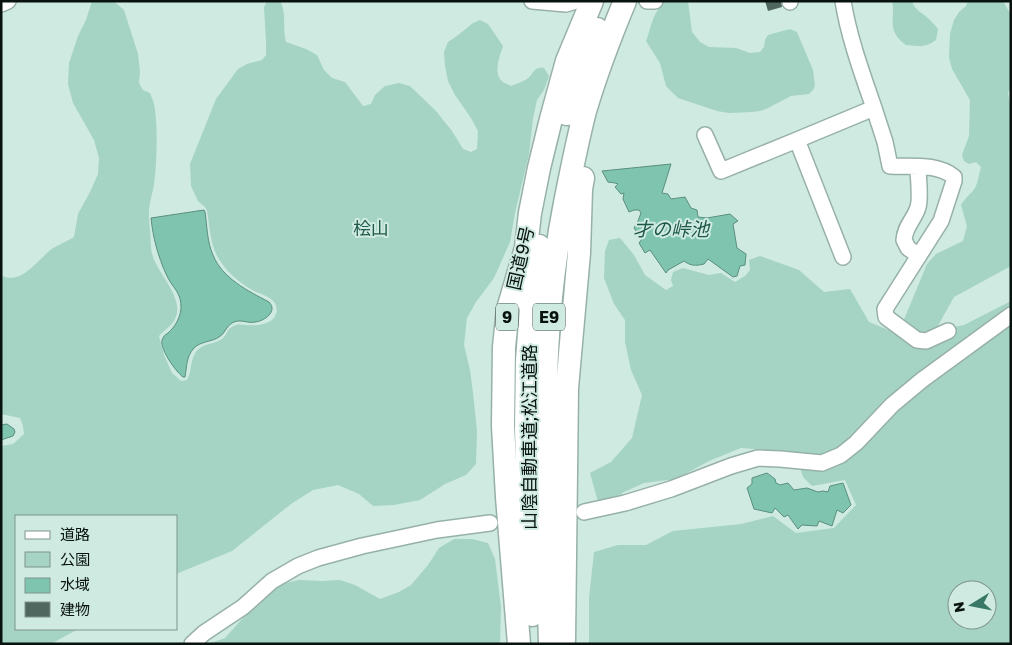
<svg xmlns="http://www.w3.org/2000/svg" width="1012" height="645" font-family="'Golos Text','Noto Sans JP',sans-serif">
	<rect width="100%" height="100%" fill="#cfeae1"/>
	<path fill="#a5d3c4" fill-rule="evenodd" d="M92,1H112L116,3L124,10L138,54L140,72L139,83L143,90L150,93C151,96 153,100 154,104C158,123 157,164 154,184C153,191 151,197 150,203C148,212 149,221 150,230C151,238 150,249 153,257C159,275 185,299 175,319C171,327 164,330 159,336L164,355L172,373L181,381L187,380C193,370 189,356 200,348C206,343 216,344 222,339C228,334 226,328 236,325C240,324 243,325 247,325C255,326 268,325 274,318C275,316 276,314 277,311C276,307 276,303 273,301C268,296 262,294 256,292C243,285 229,275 221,262C210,248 210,227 207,211L205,207L198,201L191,186L190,164L216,99L238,69L247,64L262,60L266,55V41L264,7L267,1H280C287,12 282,28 286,42L306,49L317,55L324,70L332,78L345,82L363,106L371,104L375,95L385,86L399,83L410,86L436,111L452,131L463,149L471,152L477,149L478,131L471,118L455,95L448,81L445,66L444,52L448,42L457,36L473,23L480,20L488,24L503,46C500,56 492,74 503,82C505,84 508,84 511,86C516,84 522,82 527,79C534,74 533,66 544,68L549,76L544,90L537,100L533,119L529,154L515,213L510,242L494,278L476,302L467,318L464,345L470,370L473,393L477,431L476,464L466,475L445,484L420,500L394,505L373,506L359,494L338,485L313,490L291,504L232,551L176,574V516H16V629H78L51,644H1V446L13,444L24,434L23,426L20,418L1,414V275C21,287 39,258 53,248C60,244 68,241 74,237L78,214L90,192L98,174L99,158L94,140L73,103L68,84L69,63L78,36L86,20Z
		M665,1H688L692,32L700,42L709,47L736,48L750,53L760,52L764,47L765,40L768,35L790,29L797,32L813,70L815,86L813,90L809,94L791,96L766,109L760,111L752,112L729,113L717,111L678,98L666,86L660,63L646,41C650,31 652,16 660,7C661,5 664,3 665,1Z
		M892,1H912C915,11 923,13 929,19C932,22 935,25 938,29L936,40C925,48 919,46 906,45C902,42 897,38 895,33C890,24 895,11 892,1Z
		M968,1H1003L1011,15V87L1008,93L1011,110V266L954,297L935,331L964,325L1011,301V644H589V598L594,552L618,545H646L673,531L741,524L773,516L796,533L834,528L856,505L845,480L812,486L803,477L795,452L741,448L709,461L676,479L644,483L624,492L607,504L598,502L590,473L611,462L632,438L642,395L631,370L625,342V320L614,304L604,278L605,251L609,240L620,238L634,255L645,275L666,290L673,286L671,280L673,272L683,268L709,275L721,273L735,282L745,276L750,270L749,260L760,256L799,270L824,292L850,289L869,322L898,334L927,264L936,254L963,241L967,226L961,205C965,198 970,195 975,188C978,183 979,174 981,167L976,162L969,164L964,161L962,155L969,136L970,100L952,69L949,57L950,34L954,20L959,12L966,6ZM957,590H987V620H957Z
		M454,539H472L488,543L495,559L501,607L500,644H208L225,638L251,609L276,585L299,580L322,581L340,580L355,585L380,599L399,592L411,585L428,565L439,548Z"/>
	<path fill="#7ec4af" stroke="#5b8f7f" d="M671,164L662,193L668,194L671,199L685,197L691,208L697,210L698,217L707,218L730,214L738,221L733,224L737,248L746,254L745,265L740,266L737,276L733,277L708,259L704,264C695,266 691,266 684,261L668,270L666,273L650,250L645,253L639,243L642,239L634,228L638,221L641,213L639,210H634L629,212L623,199L624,193L621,194L615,187L618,184L615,183L608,182L602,171Z
		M204,210L205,212C207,225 207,242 213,255C222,278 248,291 269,302C278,311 265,321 255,322C248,324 240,318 232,323C226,326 225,334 219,337C212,342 201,341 194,348C186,357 187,366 185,377H183C176,372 157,346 163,338C164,335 167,334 168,333C175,327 180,318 181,309C182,292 172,288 166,274C158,256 153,238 151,218Z
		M7,424L14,429L15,432L13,436L1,440V425Z
		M767,473L775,479L776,483L780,485L788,483L794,490L807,488L818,492L823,491L828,492L830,486L843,483L851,505L843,513L837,510L832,526L819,521L817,526L802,525L798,529L788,515L784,517L775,508L772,513L754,509L747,488L752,484V478Z"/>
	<path fill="#506760" d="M765,1H781L782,7L768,11Z"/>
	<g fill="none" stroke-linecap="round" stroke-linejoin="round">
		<defs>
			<path id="minor" d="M532,1L566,4L576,1
				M647,1H655
				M790,1V2
				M843,1C849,38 862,73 874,108
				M1,4L8,1
				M705,135L721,171L797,140L843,257
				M797,140L874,108L885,142L890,166C911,167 937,163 954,177V181L941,221L885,309L886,317L917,340L926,341L948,331
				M918,167C918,178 921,198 918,207C915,219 905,225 904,240L908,248L919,256
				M584,512L625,503L671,489L731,466L758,458L780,459L822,463L841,455L856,443L892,405L922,380L1011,315
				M192,644L204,633L243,607L272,581L298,566L318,558L362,546L437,530L490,523"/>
			<path id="highway" d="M567,114L589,48L597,29
				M532,615L526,429L527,360L532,295L539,246
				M564,640L567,388L579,253L581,189L583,178
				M519,644L507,497L503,426L504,347L508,309L526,248L530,213L539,168L551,119L567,61L592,1
				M550,644C547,528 540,412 551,297C554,266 559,234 565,203C571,173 577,142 585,111C596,74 610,37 625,1"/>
		</defs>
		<use href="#minor" stroke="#97b1a8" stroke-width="18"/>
		<use href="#highway" stroke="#97b1a8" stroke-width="25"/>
		<use href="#minor" stroke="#fff" stroke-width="15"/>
		<use href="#highway" stroke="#fff" stroke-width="22"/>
	</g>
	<g text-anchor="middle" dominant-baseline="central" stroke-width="4" stroke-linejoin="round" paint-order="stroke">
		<g fill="#cfeae1" stroke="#44534e" stroke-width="1">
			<rect x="496" y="303.5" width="22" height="27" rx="4"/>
			<rect x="533" y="303.5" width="32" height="27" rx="4"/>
		</g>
		<g font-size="16" font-weight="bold" fill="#08120f">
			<text x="507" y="317">9</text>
			<text x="549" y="317">E9</text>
		</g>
		<g font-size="18" fill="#225a4b" stroke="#cfeae1">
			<text x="371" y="228">桧山</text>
		</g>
		<g font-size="18" fill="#08120f" stroke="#cfeae1">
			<text transform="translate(520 258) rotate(-77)">国道9号</text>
			<text transform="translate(529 437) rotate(-90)">山陰自動車道;松江道路</text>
		</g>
		<g font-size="19" font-style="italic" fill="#1e5749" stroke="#cfeae1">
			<text x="671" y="228">才の峠池</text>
		</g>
	</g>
	<rect width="1012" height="645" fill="none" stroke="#08120f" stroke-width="5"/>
	<rect x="15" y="515" width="162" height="115" fill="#cfeae1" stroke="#7f948d"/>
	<rect x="25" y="531" width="25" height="8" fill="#ffffff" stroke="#7f948d"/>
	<text x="60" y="540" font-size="15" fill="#08120f">道路</text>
	<rect x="25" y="552" width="25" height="15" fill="#a5d3c4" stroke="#7f948d"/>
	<text x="60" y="565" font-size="15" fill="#08120f">公園</text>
	<rect x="25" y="578" width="25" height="15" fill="#7ec4af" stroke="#7f948d"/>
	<text x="60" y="590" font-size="15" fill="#08120f">水域</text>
	<rect x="25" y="602" width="25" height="15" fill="#506760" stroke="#7f948d"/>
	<text x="60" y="615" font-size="15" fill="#08120f">建物</text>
	<g transform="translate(972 605) rotate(260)"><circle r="24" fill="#cfeae1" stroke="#7f948d"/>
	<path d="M0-4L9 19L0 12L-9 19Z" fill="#377765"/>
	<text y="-8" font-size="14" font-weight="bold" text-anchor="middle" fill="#08120f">N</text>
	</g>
</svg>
